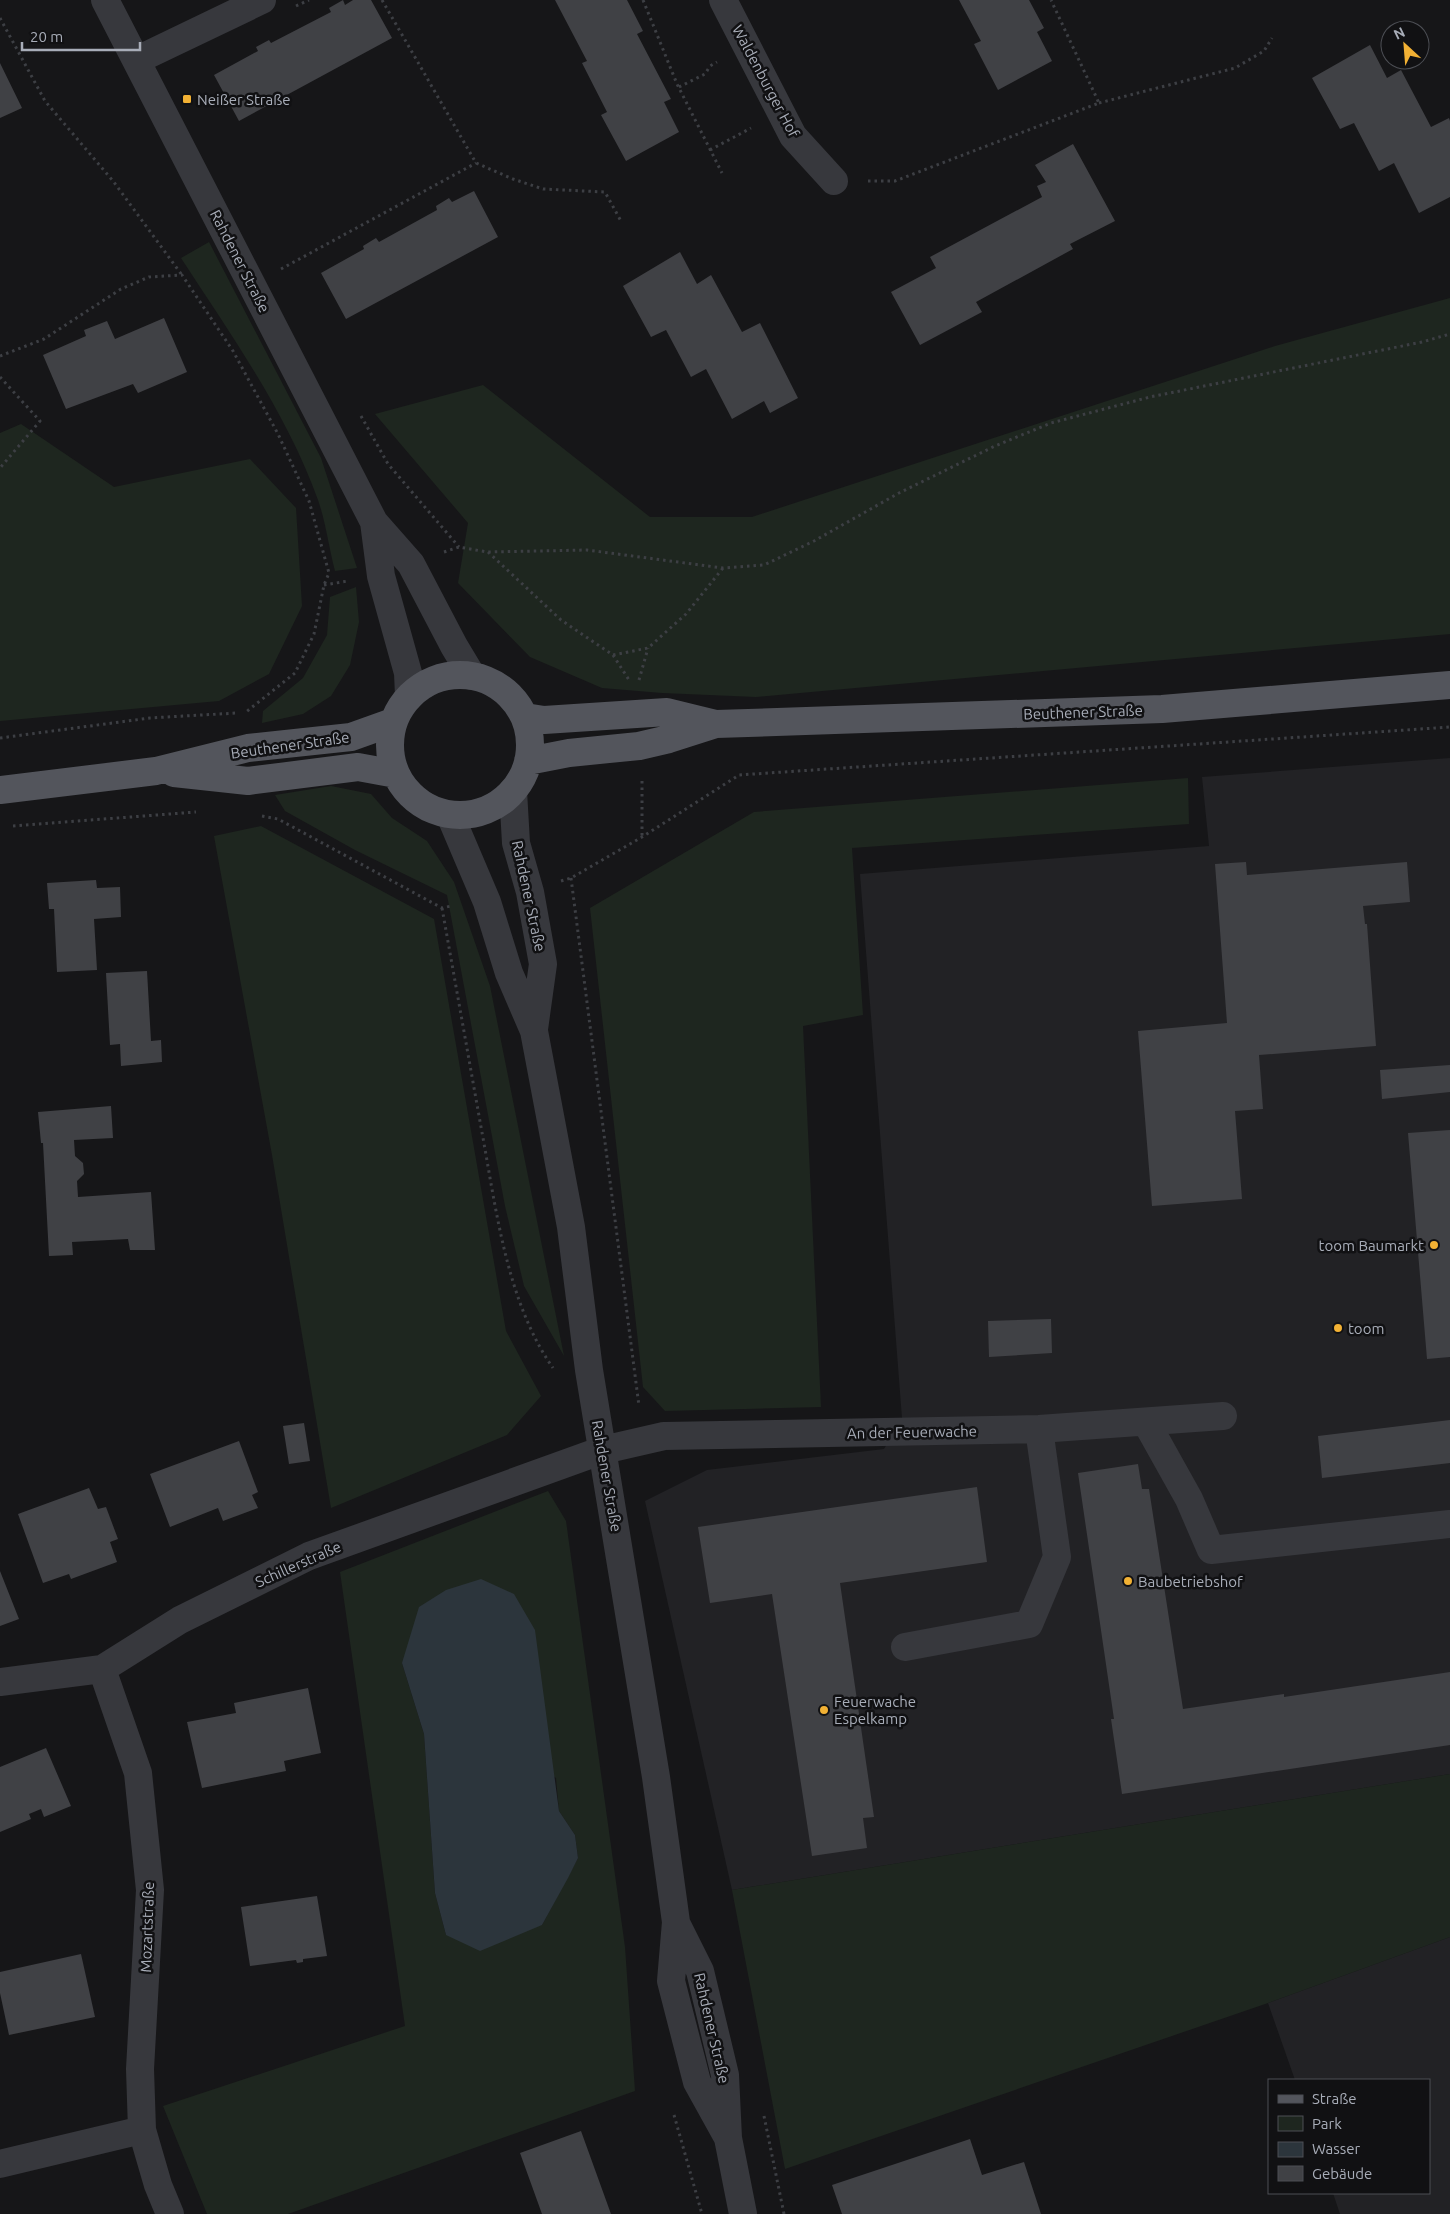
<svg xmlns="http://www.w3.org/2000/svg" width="1450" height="2214" font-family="Ubuntu,sans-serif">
	<rect width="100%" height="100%" fill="#161618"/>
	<path fill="#222225" d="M1450,758V1774L732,1890L645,1501L707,1470L884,1449L902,1418L860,874L1209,846L1202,777Z
		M1450,1937V2214H1340L1333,2193H1429V2080H1295L1268,2003Z"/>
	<path fill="#1e261f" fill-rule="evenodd" d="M209,242L321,458L357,568L335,571C329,548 326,523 318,500C287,413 231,335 181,258Z
		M1450,298V634L756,697L662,693L602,688L530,657L458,583L468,523L375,414L483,385L650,517H752L1275,346Z
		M21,424L114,487L250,459L296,508L302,606L269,674L219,701L0,721V433Z
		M356,587L359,622L350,665L331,696L303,714L262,723L263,711L303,678L327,635L330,597Z
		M1188,778L1189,824L852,848L863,1015L803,1026L821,1407L665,1411L643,1387L590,908L754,812Z
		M331,786L371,794L392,818L427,841L454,882L490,986L564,1356L524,1286L505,1206L447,895L355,850L285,811L275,795Z
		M261,826L434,919L506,1331L541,1396L507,1435L331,1508L272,1155L214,836Z
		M548,1491L566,1521L625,1947L635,2091L288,2214H207L163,2106L405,2026L340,1572ZM402,1663L556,1778L559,1811L575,1835L578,1858L542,1925L446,1935L435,1893L424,1734Z
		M1450,1774V1937L1268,2003L785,2169L732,1890Z"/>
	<path fill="#2c353c" d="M481,1579L514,1594L535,1630L559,1811L575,1835L578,1858L568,1878L542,1925L480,1951L446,1935L435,1893L424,1734L402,1663L419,1607L446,1590Z"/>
	<path fill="#404145" d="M343,0L345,5L353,0H371L392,38L239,121L214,75L258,51L256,47L269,40L271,43L331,12L329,8Z
		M555,0H627L643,31L637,34L671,99L664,102L679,132L626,161L601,115L607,112L582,63L587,61Z
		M959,0H1029L1044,28L1037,32L1052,61L998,90L974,44L981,41Z
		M1370,45L1387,78L1401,70L1431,127L1449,118L1450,121V197L1419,213L1394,163L1379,171L1354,123L1340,129L1312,78Z
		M0,63L22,108L0,118Z
		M1073,144L1115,221L1070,244L1073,249L976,302L982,312L920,345L891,292L936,268L930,257L1042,197L1037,186L1046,182L1035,165Z
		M474,191L498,237L346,319L321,273L364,249L363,246L376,238L379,242L437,210L436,206L449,198L452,202Z
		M680,252L697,284L711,275L742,332L760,323L798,398L770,413L764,401L732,419L706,369L691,377L666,330L651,337L623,286Z
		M164,318L187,372L138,393L133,384L66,409L43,355L86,336L84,330L107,321L115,339Z
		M1246,862L1247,875L1407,862L1410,902L1363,906L1365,924H1367L1376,1046L1259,1055L1263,1109L1235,1111L1242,1199L1152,1206L1138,1031L1227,1023L1215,864Z
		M96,880L97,888L120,887L121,917L94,919L97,970L57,972L54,909H49L47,883Z
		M147,971L151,1041L161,1040L162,1062L121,1066L120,1044L110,1045L106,973Z
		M1450,1065V1092L1382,1099L1380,1070Z
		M111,1106L113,1138L74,1140L75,1156L83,1163L84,1174L77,1181L78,1197L151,1192L155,1250H130L128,1239L72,1242L73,1255L49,1256L43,1143H41L38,1112Z
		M1450,1130V1357L1427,1359L1408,1133Z
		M1051,1319L1052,1353L989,1357L988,1321Z
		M1450,1420V1463L1322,1478L1318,1436Z
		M304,1423L310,1461L289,1464L283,1426Z
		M239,1441L258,1492L252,1495L258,1508L223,1521L218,1508L170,1527L150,1474Z
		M1138,1464L1142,1489H1149L1183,1709L1284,1694V1697L1450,1672V1745L1122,1794L1111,1719H1114L1078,1473Z
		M977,1487L987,1562L840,1583L874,1817L863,1818L867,1848L812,1856L772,1594L710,1603L698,1527Z
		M89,1488L98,1509L106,1507L118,1539L110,1542L117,1562L71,1579L69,1574L43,1583L18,1514Z
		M0,1571L19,1619L0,1626Z
		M308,1688L321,1753L284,1761L286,1771L202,1788L187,1722L236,1713L234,1703Z
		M46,1748L71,1806L44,1817L41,1809L29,1814L31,1819L0,1832V1767Z
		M317,1896L327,1956L303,1959V1962L297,1963L296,1960L250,1966L241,1907Z
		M81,1954L95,2017L9,2035L0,1993V1972Z
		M581,2131L611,2214H542L520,2153Z
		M970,2139L982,2175L1024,2162L1041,2214H842L832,2185Z"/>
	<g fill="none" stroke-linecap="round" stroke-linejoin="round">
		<path stroke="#3d3f44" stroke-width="3" stroke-dasharray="2.5 4" stroke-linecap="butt" d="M382,0L476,163L513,179L543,189L605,192L622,223
			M643,0L677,84L722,173
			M296,6L309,0
			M0,18L45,101L113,181L182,275
			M679,87L705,74L710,66L717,62
			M1099,103L1235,68L1264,51L1272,38
			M710,150L751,128
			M868,181H895L1099,103L1051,0
			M281,269L476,163
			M0,356L44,339L121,289L149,277L182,275L233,351L278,434L309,501L329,573L324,585L314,634L295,673L246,712
			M0,377L40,421L0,468
			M361,416L388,464L459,547
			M444,552L459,547L487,552L587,550L723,568L764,565L814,541L899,493L995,446L1051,423L1150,397L1422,342L1450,334
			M488,552L561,620L613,655L648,648L686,614L723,568
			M324,585L348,581
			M613,655L629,680
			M639,680L648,648
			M0,738L150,718L237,713
			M642,781V837
			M262,816L278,819L442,908L451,906
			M13,826L196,812
			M571,878L639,1406
			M561,881L571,878L642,837L739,775L1450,727
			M442,908C455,981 468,1054 481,1127C496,1207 506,1301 553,1368
			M674,2115L702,2214
			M764,2116L784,2214"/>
		<path stroke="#37383d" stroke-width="28" d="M105,0L374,522L411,564L454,646L472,676
			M723,0L793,136L834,181
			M137,60L262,0
			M374,522L381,576L408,673L409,696
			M513,791L516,843L530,892L543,964L534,1029
			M450,815L487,902L509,973L534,1031L571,1227L589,1370L656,1777L676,1922L671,1981L697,2082L728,2138
			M1146,1422L1189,1499L1211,1550L1450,1524
			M905,1647L1029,1624L1057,1557L1039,1429
			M0,1682L102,1669L180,1620L309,1556L603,1450L664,1436L1039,1429L1223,1416
			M676,1923L700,1971L725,2075L728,2138L743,2214
			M142,2130L158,2185L170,2214
			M0,2164L142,2130L140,2069L150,1890L138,1773L102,1669"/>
		<path stroke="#53555c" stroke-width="28" d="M390 745a70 70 0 1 1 140 0a70 70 0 1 1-140 0Z
			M525,717L544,720L667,712L716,724
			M528,761L569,753L639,746L669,739L716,724L1162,709L1450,685
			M174,773L248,781L358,767L396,774
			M0,790L156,771L248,748L351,737L393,722"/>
	</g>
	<g fill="#f2b134" stroke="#111113" stroke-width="2">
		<rect x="182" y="94" width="10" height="10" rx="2.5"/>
		<circle cx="1434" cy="1245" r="5"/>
		<circle cx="1338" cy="1328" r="5"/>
		<circle cx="1128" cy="1581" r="5"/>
		<circle cx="824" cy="1710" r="5"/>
	</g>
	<g text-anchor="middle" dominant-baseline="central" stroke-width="5" stroke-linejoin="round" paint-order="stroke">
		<g font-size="15" fill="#a8adb8" stroke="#111113">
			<text transform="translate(766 81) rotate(62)">Waldenburger Hof</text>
			<text transform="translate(240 261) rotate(63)">Rahdener Straße</text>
			<text transform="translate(1083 712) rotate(-2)">Beuthener Straße</text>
			<text transform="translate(290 745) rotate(-8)">Beuthener Straße</text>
			<text transform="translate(529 896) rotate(78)">Rahdener Straße</text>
			<text transform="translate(912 1432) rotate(-1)">An der Feuerwache</text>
			<text transform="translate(607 1476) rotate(80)">Rahdener Straße</text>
			<text transform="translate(298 1564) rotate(-24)">Schillerstraße</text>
			<text transform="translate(147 1927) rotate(-88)">Mozartstraße</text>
			<text transform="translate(712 2028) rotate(77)">Rahdener Straße</text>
		</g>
		<g font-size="15" fill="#a8adb8" stroke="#111113" text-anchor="start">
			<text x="197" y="99">Neißer Straße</text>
			<text x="1424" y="1245" text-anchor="end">toom Baumarkt</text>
			<text x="1348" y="1328">toom</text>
			<text x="1138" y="1581">Baubetriebshof</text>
			<text x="834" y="1701">Feuerwache<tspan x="834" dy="17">Espelkamp</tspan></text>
		</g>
	</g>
	<rect x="1268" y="2079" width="162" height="115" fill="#111113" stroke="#4d4f55"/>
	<rect x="1278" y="2095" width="25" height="8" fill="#53555c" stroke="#4d4f55"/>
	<text x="1312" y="2104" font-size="15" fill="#a8adb8">Straße</text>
	<rect x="1278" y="2116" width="25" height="15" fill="#1e261f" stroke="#4d4f55"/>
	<text x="1312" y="2129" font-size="15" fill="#a8adb8">Park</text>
	<rect x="1278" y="2142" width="25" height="15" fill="#2c353c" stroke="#4d4f55"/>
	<text x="1312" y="2154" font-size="15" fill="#a8adb8">Wasser</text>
	<rect x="1278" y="2166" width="25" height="15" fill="#404145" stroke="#4d4f55"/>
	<text x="1312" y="2179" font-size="15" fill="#a8adb8">Gebäude</text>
	<g transform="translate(1405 45) rotate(334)"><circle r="24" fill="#111113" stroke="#4d4f55"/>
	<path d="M0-4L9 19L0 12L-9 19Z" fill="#f2b134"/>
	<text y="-8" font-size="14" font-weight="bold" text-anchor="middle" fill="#a8adb8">N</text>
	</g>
	<path d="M22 42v8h118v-8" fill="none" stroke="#a8adb8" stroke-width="2.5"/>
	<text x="30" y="42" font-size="15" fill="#a8adb8" stroke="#111113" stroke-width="4" paint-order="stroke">20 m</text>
</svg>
